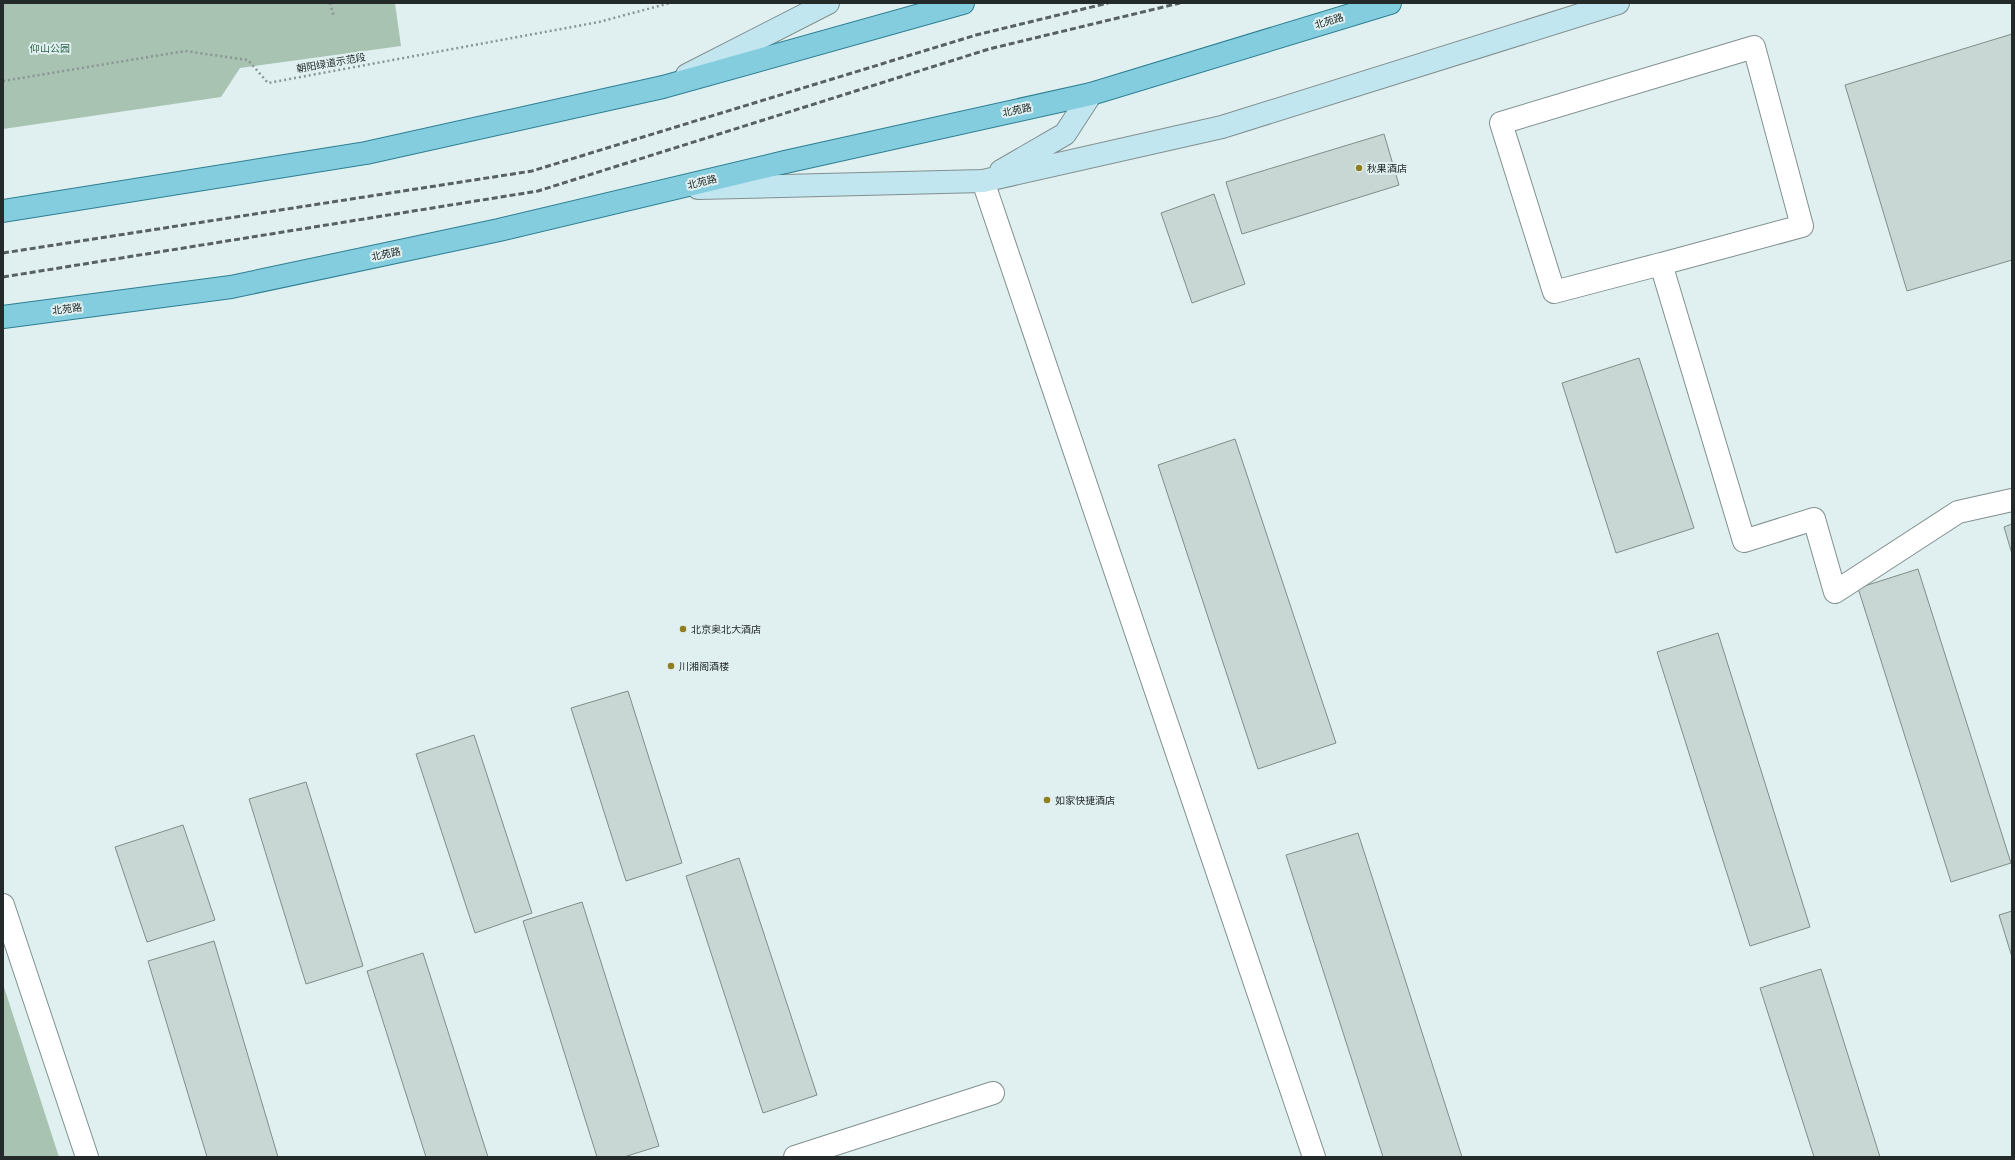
<svg xmlns="http://www.w3.org/2000/svg" width="2015" height="1160" font-family="'DejaVu Sans','Noto Sans SC',sans-serif">
	<rect width="100%" height="100%" fill="#e0f0f0"/>
	<path fill="#a8c3b2" d="M3,3H395L401,46L240,68L221,97L3,129Z
		M3,984L59,1157H3Z"/>
	<path fill="#c8d7d3" stroke="#808d89" d="M2012,34V260L1907,291L1845,85Z
		M1384,134L1399,185L1242,234L1226,182Z
		M1214,194L1245,284L1192,303L1161,213Z
		M1639,358L1694,528L1616,553L1562,383Z
		M1235,439L1336,743L1258,769L1158,465Z
		M2012,524V554L2004,527Z
		M1918,569L2011,863L1951,882L1858,588Z
		M1718,633L1810,927L1750,946L1657,652Z
		M628,691L682,863L626,881L571,708Z
		M474,735L532,913L475,933L416,754Z
		M306,782L363,966L306,984L249,799Z
		M183,825L215,920L147,942L115,847Z
		M1358,833L1462,1157H1383L1286,855Z
		M739,858L817,1095L763,1113L686,876Z
		M582,902L659,1146L624,1157H597L523,921Z
		M2012,911V957L1999,915Z
		M214,941L278,1157H207L148,961Z
		M423,953L488,1157H426L367,971Z
		M1821,969L1880,1157H1814L1760,988Z"/>
	<g fill="none" stroke-linecap="round" stroke-linejoin="round">
		<defs>
			<path id="street" d="M983,181L1314,1157
				M1661,264L1554,292L1501,123L1754,47L1802,226L1661,264L1744,541L1814,519L1835,592L1958,512L2012,500
				M3,905L87,1157
				M795,1157L993,1093"/>
			<path id="secondary" d="M687,75L828,3
				M1001,171L1065,134L1091,94
				M698,188L983,181L1222,127L1618,3"/>
			<path id="primary" d="M3,211L366,153L663,87L963,3
				M3,317L231,287L499,230L785,162L1091,94L1390,3"/>
		</defs>
		<use href="#street" stroke="#818f8f" stroke-width="24"/>
		<use href="#secondary" stroke="#818f8f" stroke-width="24"/>
		<use href="#primary" stroke="#2d7e91" stroke-width="24"/>
		<path stroke="#899494" stroke-width="2.5" stroke-dasharray="2 3" stroke-linecap="butt" d="M330,3L334,17
			M3,81L185,51L248,60L268,83L599,22L670,3"/>
		<use href="#street" stroke="#fff" stroke-width="22"/>
		<use href="#secondary" stroke="#c2e6ef" stroke-width="22"/>
		<use href="#primary" stroke="#84cddf" stroke-width="22"/>
		<path stroke="#586161" stroke-width="3" stroke-dasharray="6 3" stroke-linecap="butt" d="M3,253L532,171L976,35L1108,3
			M3,277L538,191L989,49L1180,3"/>
	</g>
	<g fill="#907d24" stroke="#e0f0f0" stroke-width="1.5">
		<circle cx="1359" cy="168" r="4"/>
		<circle cx="683" cy="629" r="4"/>
		<circle cx="671" cy="666" r="4"/>
		<circle cx="1047" cy="800" r="4"/>
	</g>
	<g text-anchor="middle" dominant-baseline="central" stroke-width="4" stroke-linejoin="round" paint-order="stroke">
		<g font-size="10" fill="#242a2a" stroke="#e0f0f0">
			<text transform="translate(1329 21) rotate(-17)">北苑路</text>
			<text transform="translate(331 63) rotate(-10)">朝阳绿道示范段</text>
			<text transform="translate(1017 110) rotate(-12)">北苑路</text>
			<text transform="translate(702 182) rotate(-14)">北苑路</text>
			<text transform="translate(386 254) rotate(-12)">北苑路</text>
			<text transform="translate(67 309) rotate(-7)">北苑路</text>
		</g>
		<g font-size="10" fill="#306347" stroke="#e0f0f0">
			<text x="50" y="48">仰山公园</text>
		</g>
		<g font-size="10" fill="#242a2a" stroke="#e0f0f0" text-anchor="start">
			<text x="1367" y="168">秋果酒店</text>
			<text x="691" y="629">北京奥北大酒店</text>
			<text x="679" y="666">川湘阁酒楼</text>
			<text x="1055" y="800">如家快捷酒店</text>
		</g>
	</g>
	<rect width="2015" height="1160" fill="none" stroke="#242a2a" stroke-width="8"/>
</svg>
